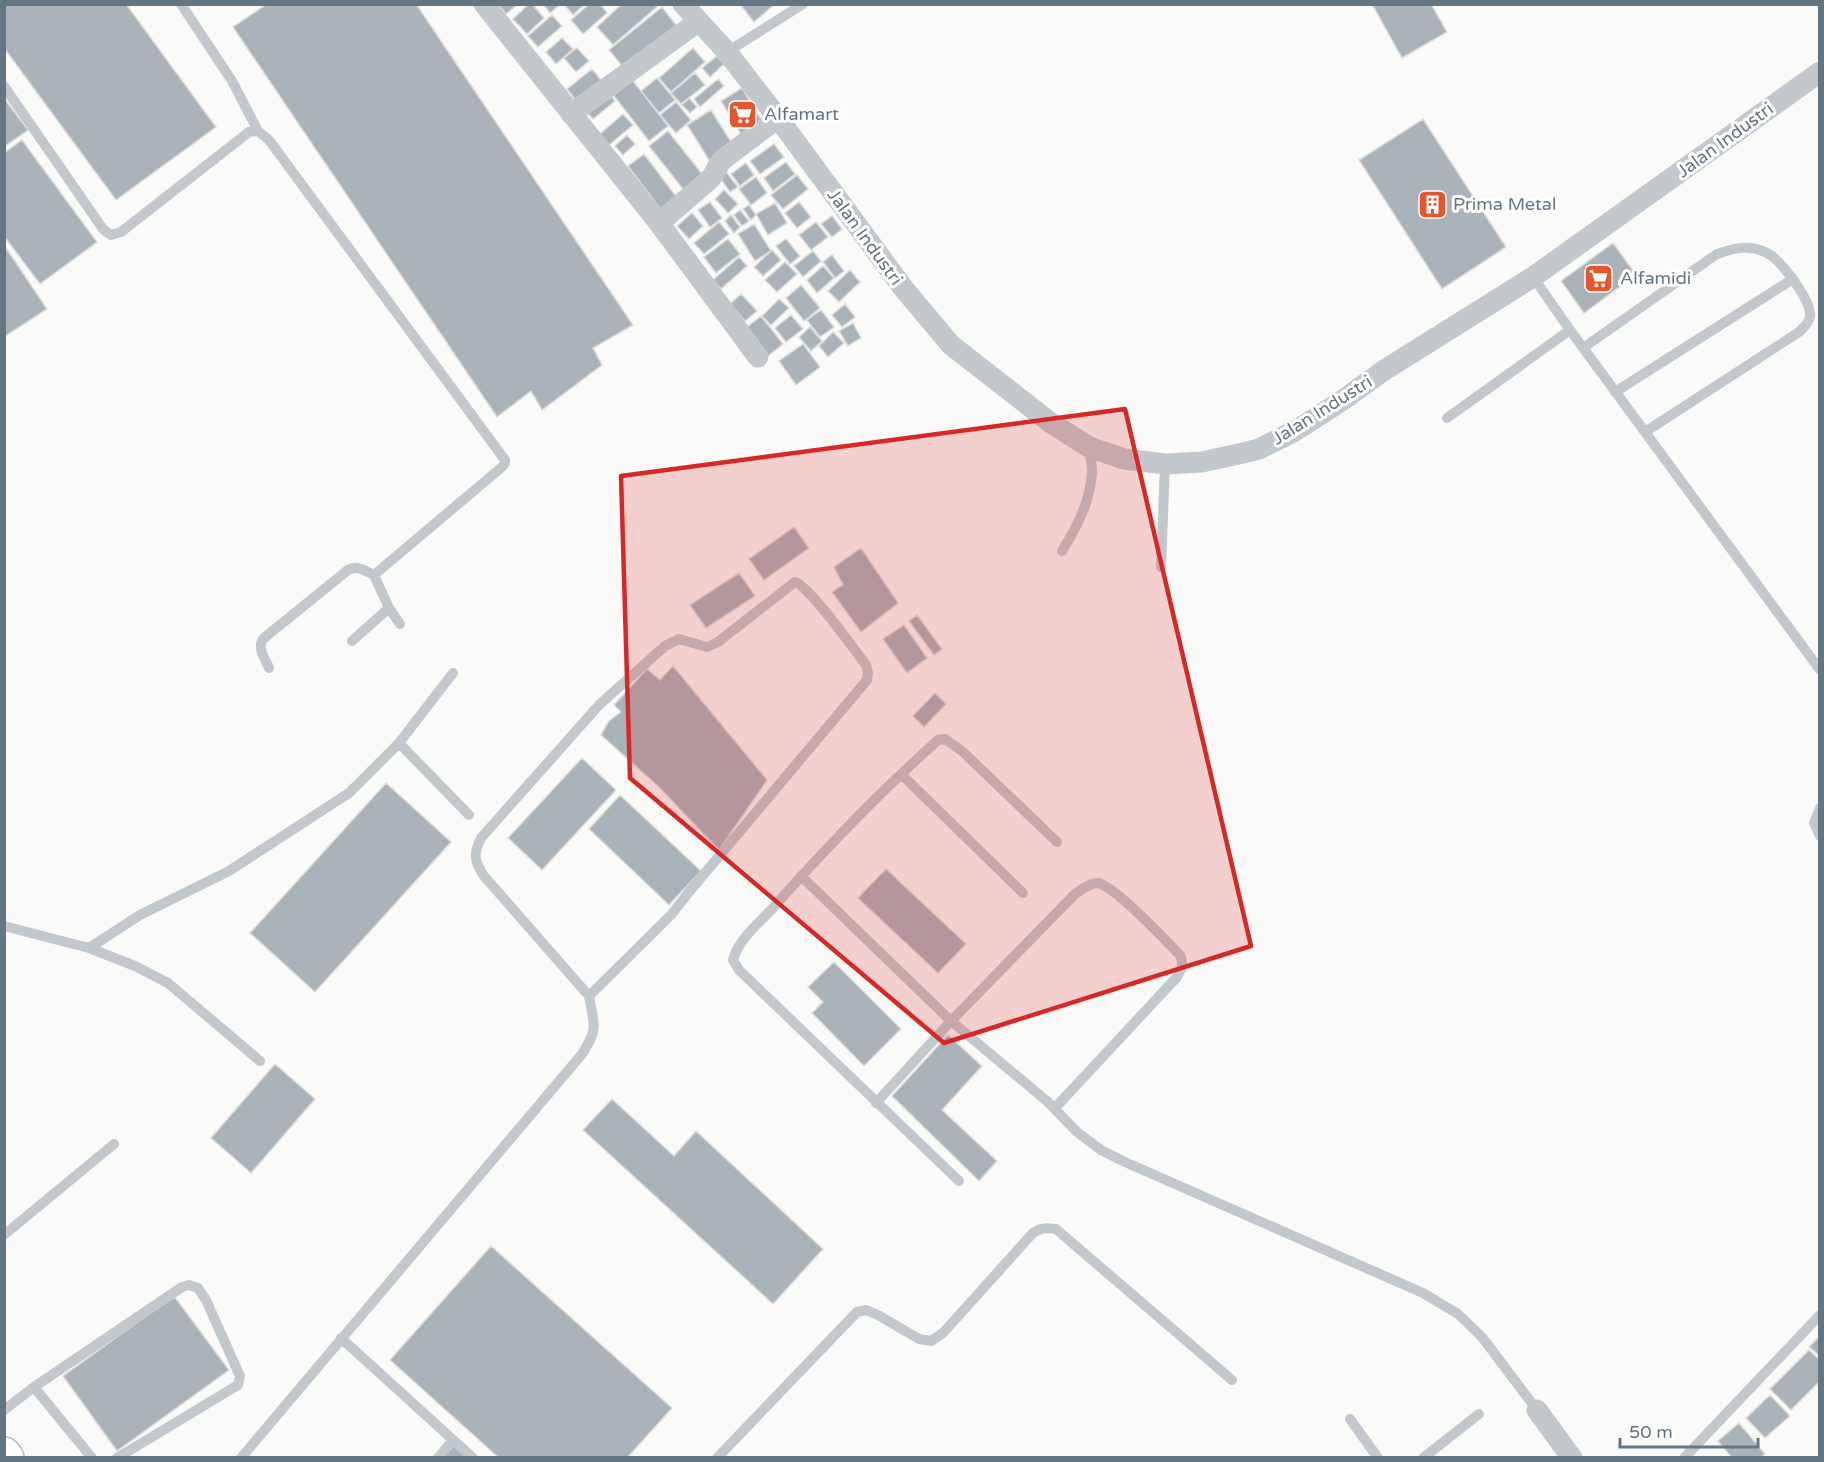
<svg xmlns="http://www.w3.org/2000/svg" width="1824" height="1462" font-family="'Varela Round',sans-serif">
	<rect width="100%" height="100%" fill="#fafaf8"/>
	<path fill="#aab3b9" stroke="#dcdcda" stroke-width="1.5" d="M4,4H126L216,127L116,200L4,48Z
		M267,4H416L633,325L593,348L602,365L542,410L531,391L497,417L233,27Z
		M498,4H518L506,14Z
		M529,4H532L544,18L527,34L513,19Z
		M543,4H560L550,13Z
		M564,4H585L573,15Z
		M589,4H600L607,13L583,34L571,20Z
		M622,4L659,5L613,45L597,27Z
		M740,4H775L754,22Z
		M1372,4H1431L1447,32L1402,58Z
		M662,7L679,29L627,72L609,50Z
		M552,15L562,26L538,47L528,36Z
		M562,38L573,49L556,64L546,52Z
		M577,48L589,61L576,72L564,58Z
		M693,48L705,62L671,92L659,78Z
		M717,56L724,64L710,77L702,68Z
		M592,69L604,84L579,104L567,89Z
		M695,73L705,85L681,104L671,93Z
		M630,77L668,126L649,141L611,92Z
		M657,78L675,100L659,113L641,91Z
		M718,79L724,86L700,107L694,99Z
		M742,88L765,126L744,139L721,101Z
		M608,92L615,101L593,119L585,110Z
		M4,98L28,130L4,147Z
		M689,98L697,107L690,113L682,105Z
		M676,102L691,120L676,133L660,115Z
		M711,110L735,148L711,163L687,125Z
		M623,114L633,125L609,145L600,134Z
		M1423,119L1506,247L1442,289L1359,160Z
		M668,131L706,179L687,194L649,146Z
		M627,135L635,144L623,155L615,146Z
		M22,140L97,242L40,284L4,236V153Z
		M774,144L784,157L760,174L750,161Z
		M644,154L678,199L662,211L628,166Z
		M786,162L795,174L773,191L764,178Z
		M746,163L754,175L740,186L731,174Z
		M727,173L738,187L730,192L720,178Z
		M797,175L808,189L783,209L771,195Z
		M756,177L767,193L751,205L739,189Z
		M724,190L738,204L728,213L715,199Z
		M710,202L722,218L710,227L698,210Z
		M799,202L811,217L797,228L785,213Z
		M775,203L787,223L768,235L756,214Z
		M749,205L756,215L751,220L743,209Z
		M740,210L749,221L742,226L734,215Z
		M692,213L703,226L689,239L677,226Z
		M731,215L740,227L734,233L725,221Z
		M832,216L842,229L832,237L821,224Z
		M719,222L729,234L704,254L694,243Z
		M816,222L828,237L811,250L799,235Z
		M754,224L771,251L755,261L738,234Z
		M728,239L740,254L716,273L704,257Z
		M786,239L800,256L790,264L776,246Z
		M1613,243L1636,275L1584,313L1561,281Z
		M4,245L47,309L4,337Z
		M772,250L781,260L763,276L754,267Z
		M813,251L821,261L803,277L794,266Z
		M832,255L844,271L835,278L823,262Z
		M739,257L747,266L721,289L713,280Z
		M785,262L797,274L777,292L765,280Z
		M823,266L834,278L817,293L807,280Z
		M850,270L860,282L839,302L828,291Z
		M801,285L820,308L804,321L786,298Z
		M741,294L757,311L745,321L730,304Z
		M779,299L789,308L771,325L762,316Z
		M845,304L855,317L842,327L832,315Z
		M821,310L834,327L820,337L807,320Z
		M791,315L803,329L786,342L775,328Z
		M761,316L783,344L768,356L746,328Z
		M853,323L861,338L848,346L839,331Z
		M810,327L822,341L811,351L799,337Z
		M833,332L844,343L828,357L819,346Z
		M803,344L820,367L796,385L779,361Z
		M794,527L809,548L764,580L749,559Z
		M861,548L898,603L861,632L832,592L843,585L834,567Z
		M739,573L755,596L706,628L690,605Z
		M917,615L942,649L934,655L909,621Z
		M904,625L927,658L907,673L883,639Z
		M673,666L767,780L719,850L658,786L601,735L609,721L621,712L614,705L647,669L660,680Z
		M935,693L946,704L924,727L913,716Z
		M582,758L616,790L542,870L508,838Z
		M386,783L451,842L315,992L250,933Z
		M620,795L701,871L669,905L589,829Z
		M886,869L966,944L938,973L858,898Z
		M834,962L901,1029L864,1066L812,1013L823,1002L808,987Z
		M948,1035L982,1066L942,1110L997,1161L979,1181L892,1096Z
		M275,1064L315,1099L251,1173L211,1138Z
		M612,1099L674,1156L696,1131L823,1249L773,1304L583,1130Z
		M491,1246L672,1408L627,1458H499L390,1360Z
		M174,1296L229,1370L117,1451L63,1376Z
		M1820,1336V1356L1809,1347Z
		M1809,1350L1820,1360V1381L1791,1410L1770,1389Z
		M1770,1395L1790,1416L1765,1438L1746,1418Z
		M1739,1423L1765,1454L1760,1458H1732L1718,1441Z
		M454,1444L469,1458H441Z"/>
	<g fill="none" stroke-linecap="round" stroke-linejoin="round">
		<defs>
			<path id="highway" d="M4,1454L7,1458"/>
		</defs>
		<use href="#highway" stroke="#b4b9bd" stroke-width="36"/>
		<path stroke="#c3c8cc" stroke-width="10" d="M181,4L232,81L258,131
			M727,52L803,4
			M4,86L103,229L111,235L121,232L249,132L258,131L269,140L505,460V463L502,467L374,575C365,571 358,565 348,570L264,638C256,647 265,658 269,668
			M1533,277L1570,330L1820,670
			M1583,348L1717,254C1734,248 1750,244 1767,253C1781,260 1812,301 1810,317C1809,323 1803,328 1799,332L1645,432
			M1615,392L1793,279
			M1447,418L1570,330
			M1062,551C1077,527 1091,500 1092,471C1092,463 1090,455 1089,447
			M1161,567L1165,464
			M374,575L389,608L400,624
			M352,641L389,608
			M399,743L469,815
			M901,774L1023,893
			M1820,808L1814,823L1820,836
			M801,876L951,1021L1048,1102L1077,1132L1101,1150L1125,1162L1423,1293L1458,1314L1482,1337L1537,1410
			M4,926L89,948L135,966L168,983L260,1061
			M89,948L140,915L229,871L349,793L399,743L453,673
			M876,1103L951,1021L1075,894C1081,890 1089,883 1097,883C1113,884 1166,941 1180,955C1184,964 1182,968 1177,977L1055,1108
			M959,1181L739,970L733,960C738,940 759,923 772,909C824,850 879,793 938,740L945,739L962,751L1057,842
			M4,1235L114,1144
			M341,1338L473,1458
			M34,1387L92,1458
			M4,1410L34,1387L182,1287L189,1285L198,1288L206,1300L240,1376L238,1385L117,1458
			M1350,1419L1378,1458
			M241,1458L582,1054C599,1028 594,1025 589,996L671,915L689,892L867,680L868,672L866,665C853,648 811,588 795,582L718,642L707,647L679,639L665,646L599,705L481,838C473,854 474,861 484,876L589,996
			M438,1458L453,1440
			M717,1458L857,1312L866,1310L878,1315L919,1339L931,1341L943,1333L1032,1234C1040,1227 1046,1228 1056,1229L1232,1380
			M1423,1458L1479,1414
			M1684,1458L1820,1315"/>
		<path stroke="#c3c8cc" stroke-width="21" d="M484,4L659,223L758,357
			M683,4L727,52L778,118L904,289L951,345L1051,423L1089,447L1124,459L1165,464L1202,462L1243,453L1259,449L1295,431L1340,402L1383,371L1533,277L1820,72
			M571,114L699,21
			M659,223L710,179C716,173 717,166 722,160L778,118
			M1537,1410L1572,1458"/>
		<use href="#highway" stroke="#fff" stroke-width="33"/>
	</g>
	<path fill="#d62828" fill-opacity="0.2" stroke="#d62828" stroke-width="4.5" stroke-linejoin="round" d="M1125,409L1251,946L944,1043L630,778L621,476Z"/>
	<defs>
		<symbol id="supermarket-square" viewBox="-11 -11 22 22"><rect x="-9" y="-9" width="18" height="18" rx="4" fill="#e4572e" stroke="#fff"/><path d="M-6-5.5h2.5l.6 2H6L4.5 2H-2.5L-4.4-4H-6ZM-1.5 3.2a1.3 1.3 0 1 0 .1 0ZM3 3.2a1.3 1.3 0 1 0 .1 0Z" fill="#fff"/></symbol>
		<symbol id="building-square" viewBox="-11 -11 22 22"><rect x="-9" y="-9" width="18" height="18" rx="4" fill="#e4572e" stroke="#fff"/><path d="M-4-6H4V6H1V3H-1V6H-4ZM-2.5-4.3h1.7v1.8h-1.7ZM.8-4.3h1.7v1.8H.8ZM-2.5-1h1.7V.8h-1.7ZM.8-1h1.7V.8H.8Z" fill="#fff"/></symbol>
	</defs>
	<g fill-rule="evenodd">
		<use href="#supermarket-square" x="726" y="98" width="33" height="33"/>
		<use href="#building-square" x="1416" y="188" width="33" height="33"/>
		<use href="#supermarket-square" x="1582" y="262" width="33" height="33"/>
	</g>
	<g text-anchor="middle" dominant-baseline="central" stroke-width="6" stroke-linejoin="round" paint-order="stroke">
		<g font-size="18" fill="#657683" stroke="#fff" text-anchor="start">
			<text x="764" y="114">Alfamart</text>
			<text x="1453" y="204">Prima Metal</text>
			<text x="1620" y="278">Alfamidi</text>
		</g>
		<g font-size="18" fill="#657683" stroke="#fff">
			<text transform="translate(1725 140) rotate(-36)">Jalan Industri</text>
			<text transform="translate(865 237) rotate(54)">Jalan Industri</text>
			<text transform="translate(1322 410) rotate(-32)">Jalan Industri</text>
		</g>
	</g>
	<rect width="1824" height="1462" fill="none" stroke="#657683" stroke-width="12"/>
	<path d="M1620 1438v9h138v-9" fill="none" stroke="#657683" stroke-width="3"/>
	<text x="1629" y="1438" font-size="18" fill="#657683" stroke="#ffffff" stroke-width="4.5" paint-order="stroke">50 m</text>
</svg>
